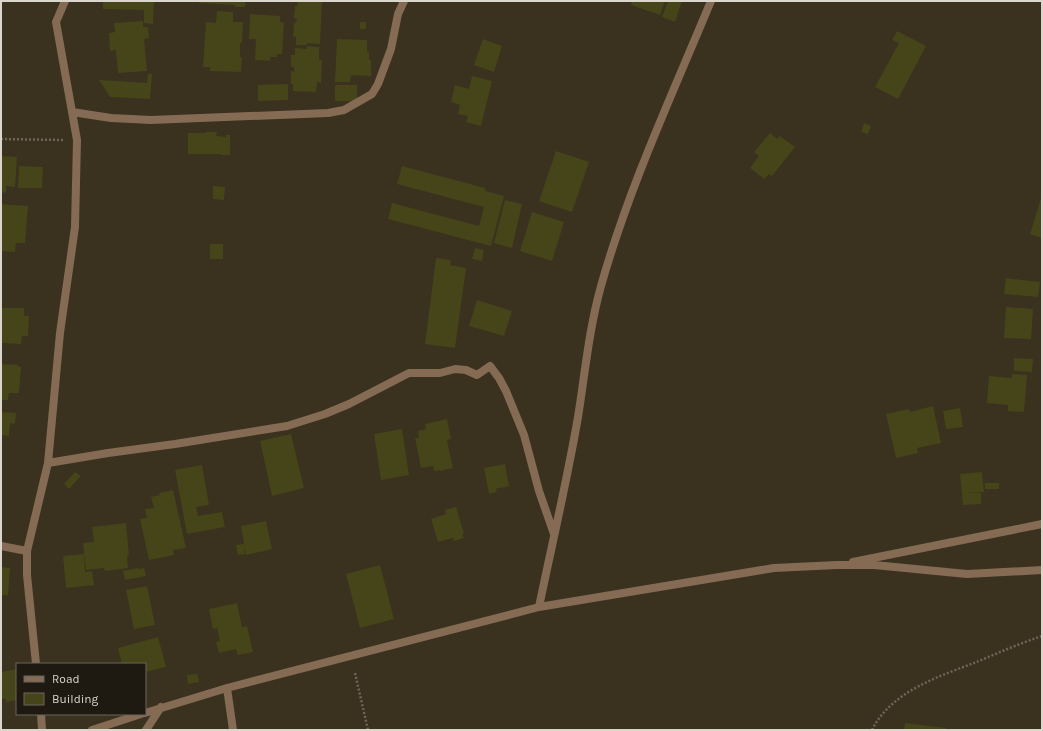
<svg xmlns="http://www.w3.org/2000/svg" width="1043" height="731" font-family="Karla,sans-serif">
	<rect width="100%" height="100%" fill="#3a311f"/>
	<path fill="#454519" d="M103,1H154L153,24L144,23V10L103,9Z
		M199,1H246L245,7H235V5L199,3Z
		M298,1H322L320,44L307,43V45H296V36L293,37L294,22L296,23L297,19L294,18L295,6H297Z
		M632,1H665L660,15L631,5Z
		M668,1H682L675,22L662,17Z
		M217,11L233,12V22H243L242,43H240V57H242L241,72L210,71V67H203L206,22L216,23Z
		M250,14L280,16V22L284,23L282,54H277V57H270V61L255,60L256,39H249Z
		M143,21V27H148L149,38L144,39L147,71L118,73L116,50L110,51L109,33L115,32L114,23Z
		M360,22H366V29H360Z
		M897,31L926,46L898,99L875,87L899,43L892,40Z
		M337,39L367,40V51L369,52V60H371V76L351,75L350,82H335Z
		M483,39L502,46L494,72L474,65Z
		M307,46L319,47V60H322L321,83L317,82L316,92L293,91V84H291V71L294,72V67H291V55H295V48L307,49Z
		M148,74H152L150,99L110,97L99,80L147,83Z
		M472,76L492,81L481,126L466,122L468,116L458,114L460,105L451,102L455,85L469,89Z
		M288,84V100L258,101V85Z
		M335,85H357V101H335Z
		M864,123L871,126L868,134L861,132Z
		M206,132H217L216,136L226,137V135H230V155H221V154H188V133H206Z
		M770,133L777,139L780,136L795,147L772,176L769,174L764,179L750,168L759,156L754,152Z
		M556,151L589,162L572,212L539,201Z
		M1,156L17,157L15,187L6,186V193L1,192Z
		M19,166L43,167L42,188H18Z
		M402,166L485,188V191L504,196L491,246L388,219L392,203L479,226L484,207L397,184Z
		M213,186L225,187L224,200L213,199Z
		M1042,195V238L1030,234Z
		M505,200L522,204L512,248L494,243Z
		M1,204L28,206L25,243H16L15,252L1,251Z
		M532,212L564,222L552,261L520,251Z
		M210,244H223V259H210Z
		M475,248L484,250L482,261L472,259Z
		M436,258L451,260L450,265L466,268L455,348L425,344Z
		M1006,278L1040,282L1038,297L1004,294Z
		M477,300L512,311L504,336L469,326Z
		M1006,307L1033,309L1031,339L1004,338Z
		M1,308H24V316H29L28,336H22L21,344L1,343Z
		M1014,358L1033,359L1032,372L1014,371Z
		M1,364L18,365V366L21,367L19,393H9L8,400H1Z
		M1012,374L1027,375L1024,412L1008,411V405L987,403L989,376L1012,378Z
		M933,406L941,443L917,448L918,453L896,458L886,414L909,409L910,412Z
		M960,408L963,427L946,429L943,411Z
		M1,412L16,413L15,424L10,423L9,436L1,435Z
		M447,419L451,439L447,440L453,468L440,471V470L434,471L433,466L421,468L415,438H419L418,431L426,429L425,424Z
		M402,429L409,475L381,480L374,434Z
		M291,434L304,488L272,496L260,441Z
		M505,464L509,486L496,489L497,492L489,494L484,468Z
		M202,465L209,505L196,507L198,516L222,512L225,527L187,534L175,470Z
		M75,472L81,476L69,489L64,484Z
		M982,472L984,492L966,493H981V504L963,505L960,474Z
		M985,483H999V489H985Z
		M173,490L186,548L173,550L174,555L149,560L140,519L147,518L145,509L154,508L151,497L160,495L159,493Z
		M456,507L464,534H462L464,538L454,541L453,538L438,542L431,519L446,514L445,510Z
		M266,521L272,549L246,555L241,526Z
		M126,523L129,555L127,556L128,568L105,571L104,568L86,570L83,543L94,542L92,527Z
		M244,544L245,554L238,555L236,545Z
		M84,554L85,572L92,571L94,585L66,588L63,556Z
		M380,565L394,619L360,628L346,574Z
		M1,567L10,568L8,595H1Z
		M138,568V569L144,568L146,576L125,580L123,571Z
		M147,586L155,625L134,629L126,590Z
		M237,603L242,627L247,626L253,652L238,655L236,649L219,653L216,642L220,641L217,628L213,629L209,609Z
		M158,637L166,667L145,672V664H122L118,648Z
		M17,669V700L6,702V699H1V672Z
		M197,674L199,682L188,684L187,675Z
		M905,723L946,728V730H904Z"/>
	<g fill="none" stroke-linecap="round" stroke-linejoin="round">
		<path stroke="#6e6656" stroke-width="2.5" stroke-dasharray="2 2" stroke-linecap="butt" d="M1,139L63,140
			M355,673L368,730
			M872,730C892,690 941,676 979,661C1000,652 1021,643 1042,636"/>
		<path stroke="#856b54" stroke-width="8" d="M72,112L111,118L151,120L328,113L344,110L372,94L378,84L391,49L398,14L404,1
			M48,463L108,453L175,444L287,426L325,414L349,404L409,373H440L455,369L466,370L477,375L490,366L499,378L506,391L524,435L539,491L554,534
			M1,546L27,551
			M853,562L1042,524
			M539,607C552,544 567,481 578,417C585,373 589,329 601,286C629,187 672,95 711,1
			M36,664L27,575V551L48,463L60,333L75,227L77,140L56,22L65,1
			M227,688L233,730
			M145,713L227,688L539,607L774,568L837,565H874L967,574L1042,570
			M41,714L42,730
			M92,730L141,714
			M146,730L161,707"/>
	</g>
	<rect width="1043" height="731" fill="none" stroke="#dbd6cb" stroke-width="4"/>
	<rect x="16" y="663" width="130" height="52" fill="#1e1a12" stroke="#6a655c"/>
	<rect x="24" y="676" width="20" height="6" fill="#856b54" stroke="#6a655c"/>
	<text x="52" y="683" font-size="12" fill="#dbd6cb">Road</text>
	<rect x="24" y="693" width="20" height="12" fill="#454519" stroke="#6a655c"/>
	<text x="52" y="703" font-size="12" fill="#dbd6cb">Building</text>
</svg>
